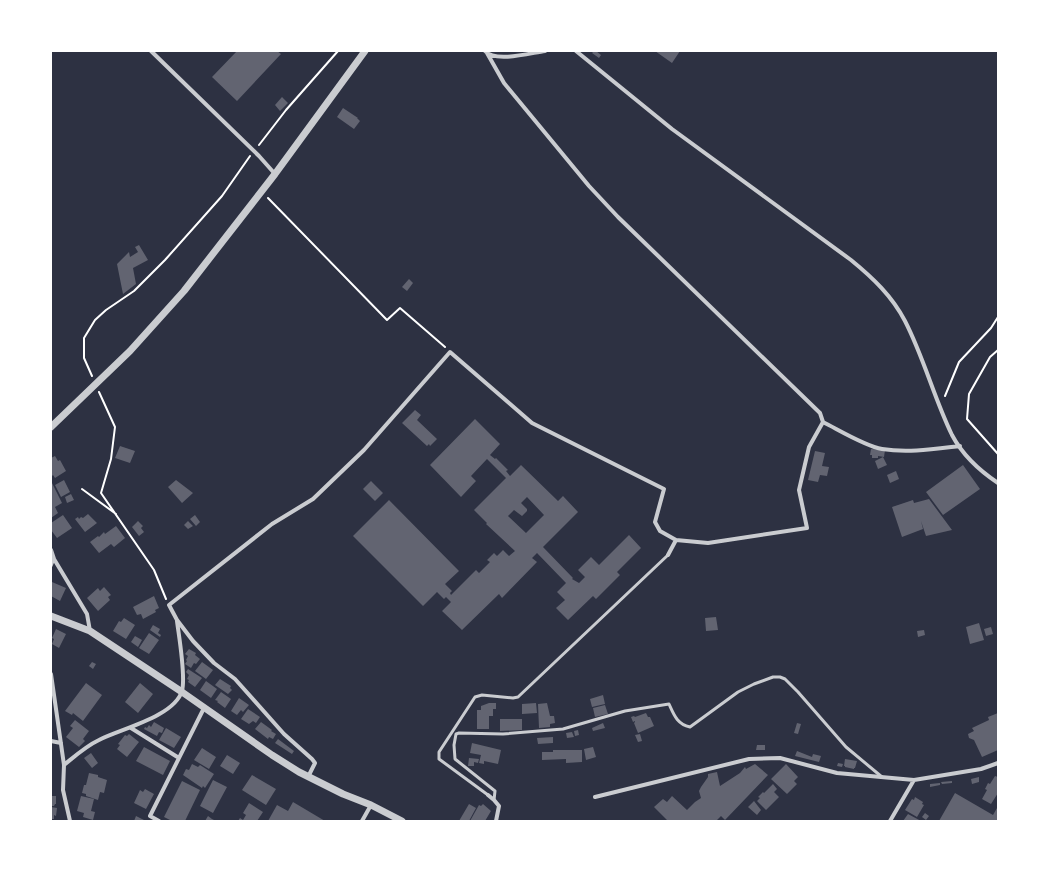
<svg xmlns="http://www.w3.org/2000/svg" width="1049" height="872" font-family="'PT Sans Narrow',sans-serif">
	<rect width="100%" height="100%" fill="#2d3142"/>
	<path fill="#626471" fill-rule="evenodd" d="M237,51H277L281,54L237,101L212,77Z
		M594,51H596L601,55L599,58L592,53Z
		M655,51H680L672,63Z
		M282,97L288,103L280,111L275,105Z
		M343,108L358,118H357L360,121L354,129L337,117Z
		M139,245L148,260L133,268L136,284L123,294L117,264L129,252L130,257L138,252L135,247Z
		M409,279L413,283L407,291L402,287Z
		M415,410L421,415L417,420L437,439L430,446L429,444L427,446L402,423Z
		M475,419L500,444L490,455L495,459L496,458L508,470L506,471L510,476L521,465L558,501L563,496L578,512L543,547L573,578L572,579L579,583L585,577L578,570L591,557L599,565L629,535L641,548L617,572L620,575L596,599L593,596L568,620L556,608L565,600L557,592L566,583L537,553L532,558L537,562L502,598L499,594L462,630L442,611L451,602L446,597L444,599L437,592L423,606L353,536L389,500L459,571L445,584L452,591L450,593L451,595L476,570L479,573L490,562L487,560L494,553L497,556L503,550L509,556L515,551L486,524L487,523L474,510L506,478L487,459L471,476L476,481L461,497L430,465ZM527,497L544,515L526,533L508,516L514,510L522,516L527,511V509L521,503Z
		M120,446L135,451L130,463L115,458Z
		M871,449L885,450L884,457L878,456V458H872V455H870Z
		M815,451L825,453L822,466L829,467L827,476L820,475L818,482L808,480Z
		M55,456L58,461L60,460L66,471L55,478L53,475L51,477V458Z
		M883,457L887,465L878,469L875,461Z
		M963,465L980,489L943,515L926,492Z
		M896,471L899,479L890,483L887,475Z
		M64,480L70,492L61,497L55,485Z
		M176,480L193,493L182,503L168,487Z
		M51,481L62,503L55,507L58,513L51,518Z
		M371,481L383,493L375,501L363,489Z
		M71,494L74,500L67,503L65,497Z
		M929,499L952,530L926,536L921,521L923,529L902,537L892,507L913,500L914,503Z
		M88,514L97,523L85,532L75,519L78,517L79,519L81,517L83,518Z
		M63,515L72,528L57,538L51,530V523Z
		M195,515L200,522L196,526L190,519Z
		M138,521L143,526L141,528L144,532L139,536L132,527Z
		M188,521L193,526L188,529L184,525Z
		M116,526L125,538L114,547L111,544L99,553L90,542L98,536L99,537L104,532L105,534Z
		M52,582L66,588L60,601L51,596V584Z
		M104,587L111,595L108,597L110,600L98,611L87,598L98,588L100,591Z
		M154,596L159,608L155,610L156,612L143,619L141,614L137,615L133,607Z
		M716,617L718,630L706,631L705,618Z
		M124,618L135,625L126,639L113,631L119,621L121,622Z
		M979,623L984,640L970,644L966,627Z
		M153,625L160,629L158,633L161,635L160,637L150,630Z
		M991,627L993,634L986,636L984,629Z
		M56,629L66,634L59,648L52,644L54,639L52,638Z
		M924,630L925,635L918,637L917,631Z
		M149,633L159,640L149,654L139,648Z
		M135,636L142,640L138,647L131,642Z
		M189,649L196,653L195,655L200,659L196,664L194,663L191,668L185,664L187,661L186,660L188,656L185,654Z
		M92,662L96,664L93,669L89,666Z
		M202,662L213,670L206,679L195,671Z
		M188,669L202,678L195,687L188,682L189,680L187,679L189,675L186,672Z
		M220,679L231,686L230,688L232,690L228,694L215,685Z
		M206,681L217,689L211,698L200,690Z
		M86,683L102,695L83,721L73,713L72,715L65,711Z
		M140,683L153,694L138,713L125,702Z
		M221,692L231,699L225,708L217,702L218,701L215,700Z
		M603,695L605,704L592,707L590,699Z
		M239,698L249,705L243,712L241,710L237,715L231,711Z
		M489,703H496V709H493V716H489V729H477V710H481V706Z
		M536,703L537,713L522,714V704Z
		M547,703L550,716H554L555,723L550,724V727L539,728L538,704Z
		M605,705L608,714L595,717L593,708Z
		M248,709L260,717L256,723L253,721L249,724L241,719Z
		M646,713L648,717H650L654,726L638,733L634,723L635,722V721L633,722L631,717L634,716L635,717Z
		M998,713V750L982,757L974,740L969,738L968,734L974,731L972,728L989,720L988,717Z
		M500,719H522V730L500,731Z
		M75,720L89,731L83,739L85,741L79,747L66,737L73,728L70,726Z
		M154,722L164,728L162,733L159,732L157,736L144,729L145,727L147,728L149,725L151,727Z
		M261,722L272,730L271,731L276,734L273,739L269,737L268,739L255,729Z
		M603,723L605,728L593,731L592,728Z
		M797,723L801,724L798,734L794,733Z
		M166,728L181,737L174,748L159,740Z
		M578,730L579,735L575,736L574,731Z
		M572,732L574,737L567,738L566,733Z
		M129,734L139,742L127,757L117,749L120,745L118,744L125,735L127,736Z
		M640,734L642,741L638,742L635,735Z
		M553,737V743L538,744L537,738Z
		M278,739L294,751L292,754L275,743Z
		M472,743L501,750L498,764L484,761V764L479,763L481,755L470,753Z
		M757,745H765V750H756Z
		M144,747L170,761L163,775L136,761Z
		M593,747L596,757L586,760L584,749Z
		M202,748L216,757L209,769L194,760Z
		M553,750H582V762L566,763V759L542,760V752H553Z
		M797,751L812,757L813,754L821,756L819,762L795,756Z
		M91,753L98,763L92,768L84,758Z
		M227,755L240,763L233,774L220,766Z
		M469,758L479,759L478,763L474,762V766H468Z
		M845,759L857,761L855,768H854V769L845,767V766H844Z
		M838,763L843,764L842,767L837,766Z
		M192,764L198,767L200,765L214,774L205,788L203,786L202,788L183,775L186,769L189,770Z
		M755,764L768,775L725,820L721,816L716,821H668L654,807L663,799L667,802L672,796L687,810L695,802L701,798L699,791L701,787L708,777V774L717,772L720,786L740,773L745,767L746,769Z
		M786,764L798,777L794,781L797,784L787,794L771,779Z
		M89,773L98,775V777L107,780L104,793L100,792L98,800L86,796V794L82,793L84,785H86Z
		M252,775L276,789L266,805L242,790Z
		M995,776L998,777V793L991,804L982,799L987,790L985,789L988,783L990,784Z
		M979,777V782L972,784L971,779Z
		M213,780L227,787L213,813L200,806Z
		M182,781L200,790L185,821H172L164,817Z
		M952,781V783L942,784L941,782Z
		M940,783V785L930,787V784Z
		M773,784L777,789L774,792L779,797L766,810L757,801L760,798L758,797L763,792L764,793Z
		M145,789L154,794L146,809L134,803L140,790L143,792Z
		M955,793L993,815L997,808L998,809V821H939Z
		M51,796H56V804H55L54,806H51Z
		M81,796L94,799L91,811L95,812L93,820L83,817L84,813L77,811Z
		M915,797L923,802L922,804L924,805L917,817L905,810L912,799L914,800Z
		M754,801L761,810L757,815L748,807Z
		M293,802L325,821H268L277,805L288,811Z
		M249,803L263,812L257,821H238L240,818L243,820L246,815L243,813Z
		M469,804L476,808L469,821H459Z
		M483,804L491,811L485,821H470L479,805L481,806Z
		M51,807L57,808L56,816L54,815V819H51Z
		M925,813L929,816L926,820L922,817Z
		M908,814L921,821H903Z
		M136,816L146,821H134Z
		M208,816L212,819L216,821H205Z"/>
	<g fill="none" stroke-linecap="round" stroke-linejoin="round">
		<path stroke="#fff" stroke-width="2" d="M259,145L286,110L338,51
			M268,198L387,320L400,308L445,347
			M998,350L990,357L969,394L967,419L998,454
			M92,376L84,358V338L95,320L106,310L134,291L165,260L222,196L250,156
			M99,392L115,427L111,459L101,493L154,570L166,599
			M945,396L959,362L991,328L998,317
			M82,489L116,514"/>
		<path stroke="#caccd0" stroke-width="3" d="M51,566L54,559
			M488,795L439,759V752L475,697L482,695L513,698L518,697L668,555
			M494,800L495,791L455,759L454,745L456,734L459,733L503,734L563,729L625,711L669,704C674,715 677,724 690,727L738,692L754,684L773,677H780L785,679L798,692L846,747L882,777"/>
		<path stroke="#caccd0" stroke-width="4" d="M151,51L259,156L275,174
			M485,51C495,63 530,53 545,51
			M576,51L672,129L851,260C873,278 892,296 905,321C924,358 934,398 952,435C962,454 980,471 998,483
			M487,53L504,83L589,186L618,217L820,413L823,422
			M51,550L54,559L87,614L90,631
			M668,555L676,540
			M51,674L64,765L63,790L70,821
			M131,728L179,758
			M51,741L61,743
			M64,765C75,756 86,746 99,740C120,729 174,717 182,691C186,676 179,637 177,621
			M308,777L315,763L312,759L284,734L235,679L214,663L193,641L177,620L169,605L272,524L313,499L364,450L450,352L532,423L664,489L655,522L660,531L676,540L708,543L807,528L799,490L809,447L823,422C839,430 865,446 882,449C908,453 934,449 960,446
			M488,795L494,800L499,806L496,821
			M595,797L749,759L780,758L837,773L914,780L981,769L998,763
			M159,821L150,816L204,708
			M362,821L371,805
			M890,821L914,780"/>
		<path stroke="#caccd0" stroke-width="7" d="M51,427L130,351L184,291L275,174L365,51
			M51,616L90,631L182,692L272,755L299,772L343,794L371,805L402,821"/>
	</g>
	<rect width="1049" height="872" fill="none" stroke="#ffffff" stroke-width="104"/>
</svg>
